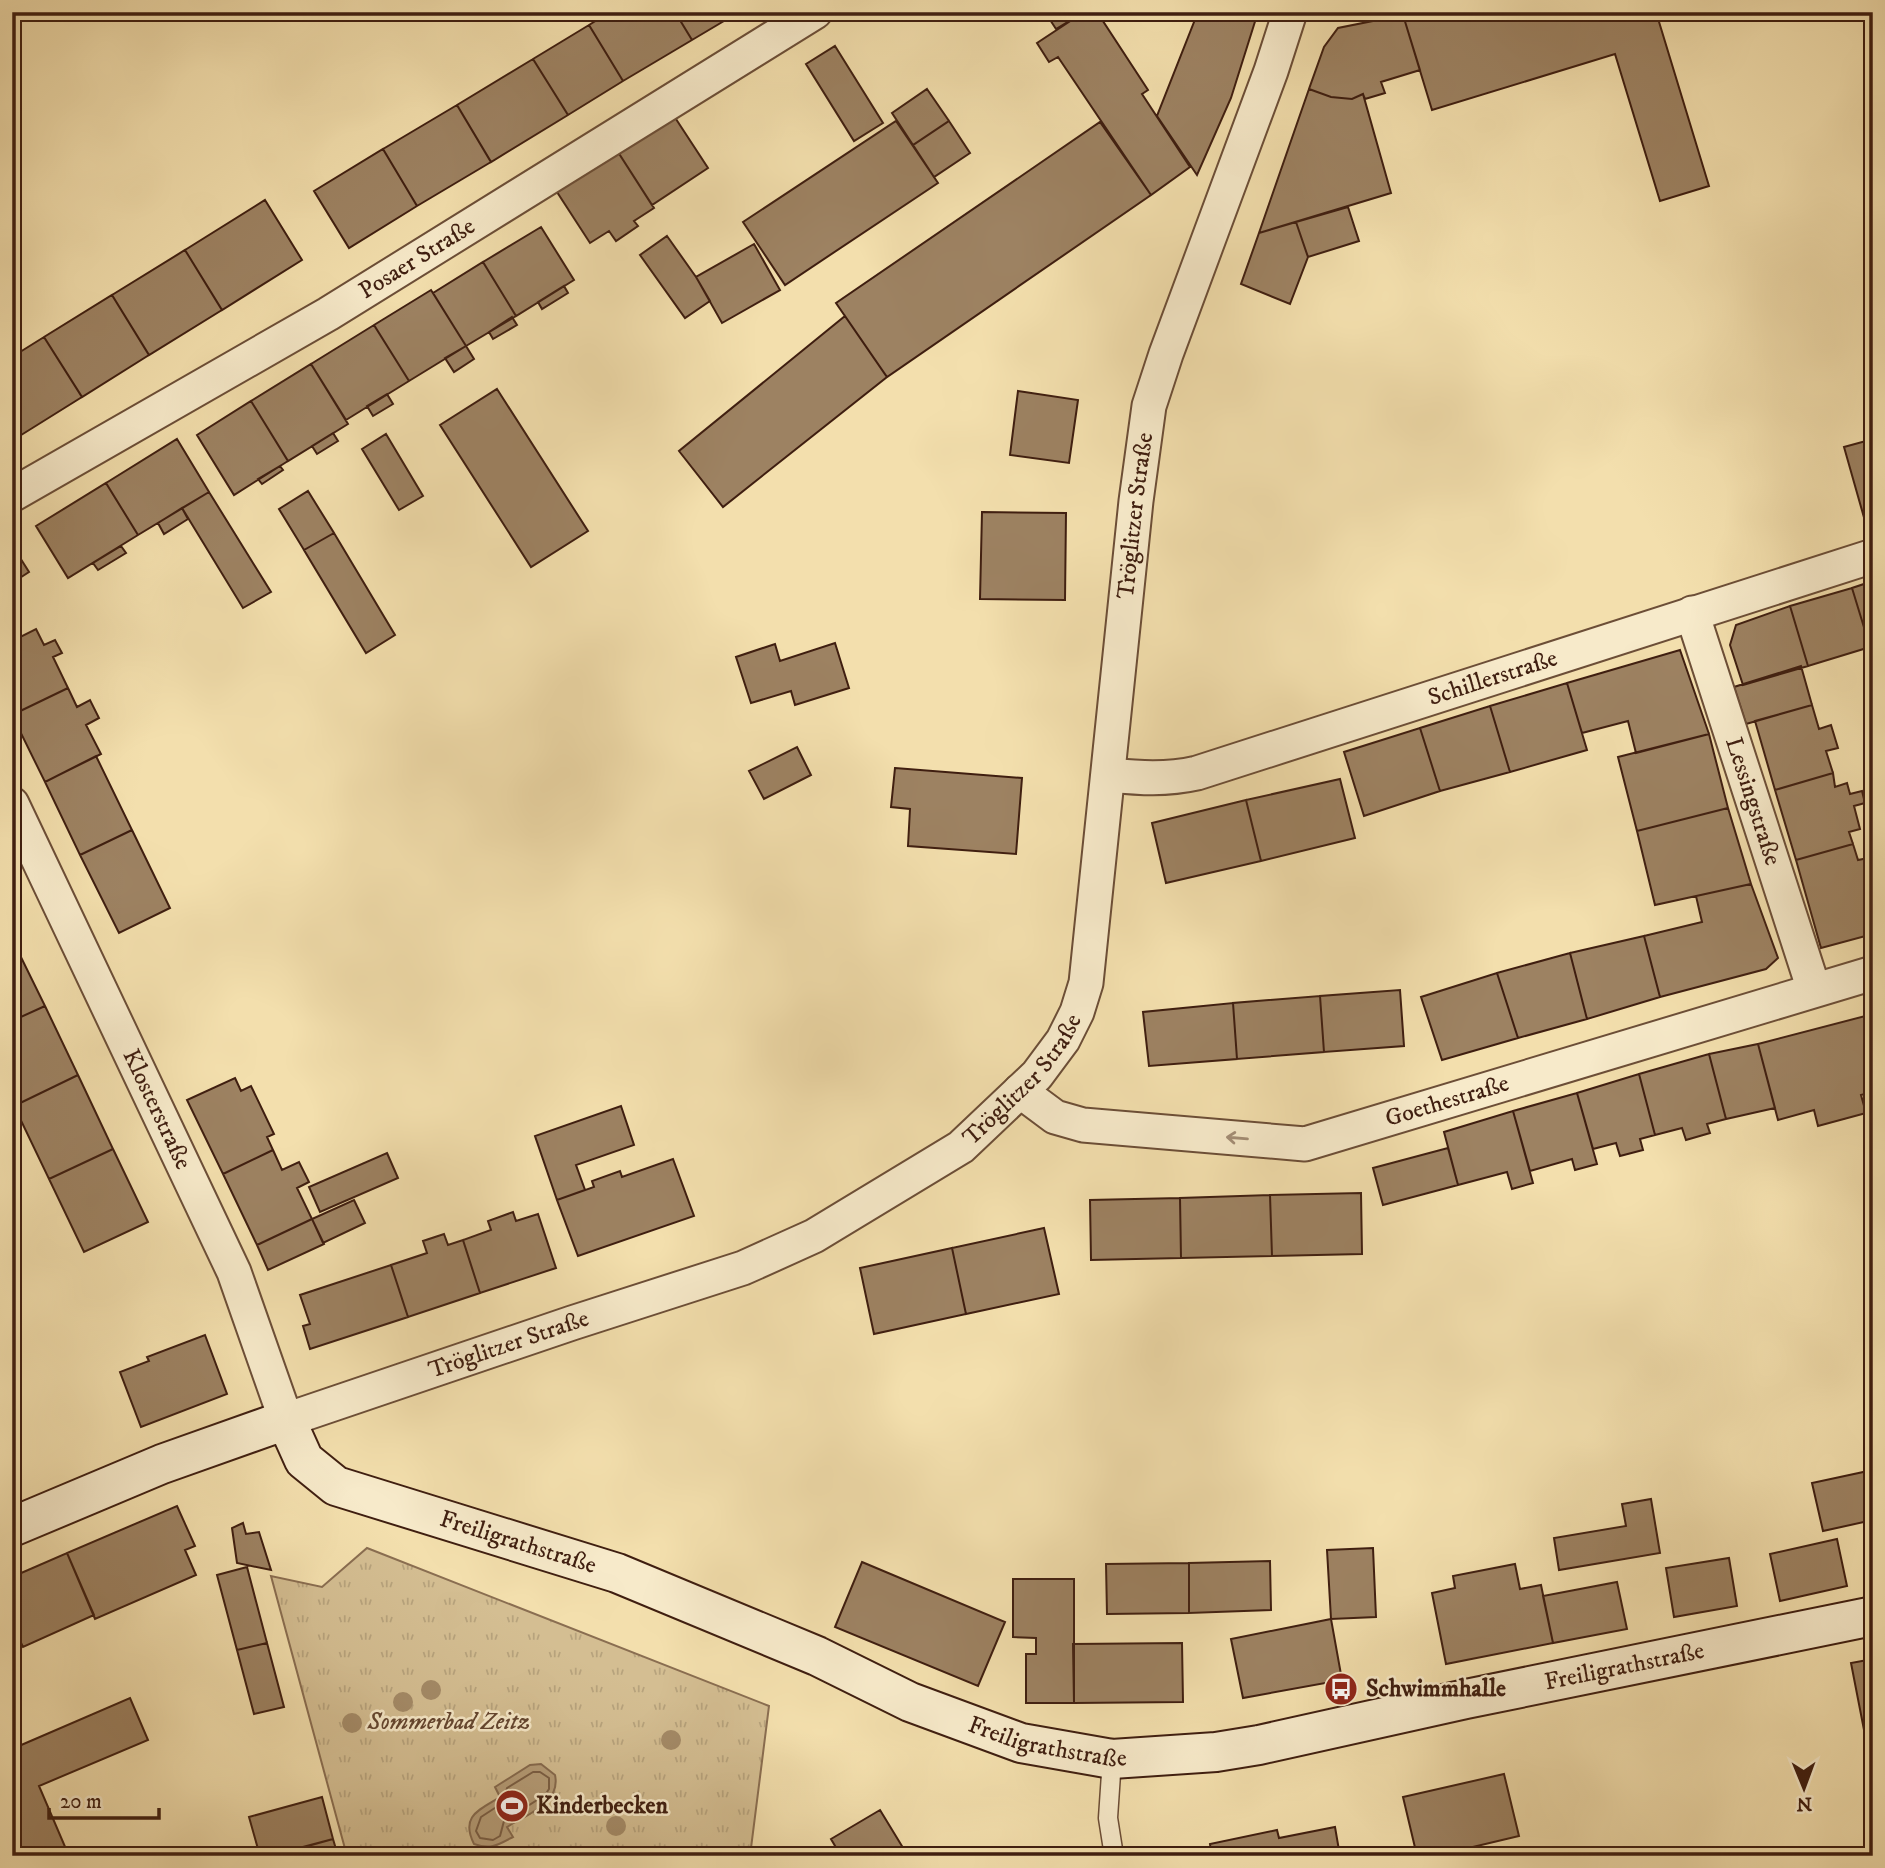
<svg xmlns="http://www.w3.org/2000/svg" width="1885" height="1868" font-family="'IM FELL DW Pica',serif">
	<defs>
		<pattern id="park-tufts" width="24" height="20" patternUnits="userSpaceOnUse" patternTransform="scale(1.75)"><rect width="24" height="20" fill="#d4be92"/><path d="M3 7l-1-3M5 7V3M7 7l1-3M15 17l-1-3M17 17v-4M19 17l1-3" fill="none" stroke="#b7a37d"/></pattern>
	</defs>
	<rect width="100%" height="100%" fill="#f3dfad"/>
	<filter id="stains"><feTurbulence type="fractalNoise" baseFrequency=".00286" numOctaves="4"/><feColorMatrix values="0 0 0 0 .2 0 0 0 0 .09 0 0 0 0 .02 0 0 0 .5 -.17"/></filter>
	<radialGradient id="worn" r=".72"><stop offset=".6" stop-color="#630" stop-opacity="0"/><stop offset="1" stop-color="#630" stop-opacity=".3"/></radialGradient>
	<path fill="url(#park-tufts)" stroke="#8a6e51" stroke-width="2" d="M367,1548L769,1706L750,1856H347L271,1576L322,1587Z"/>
	<path fill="#b69d78" stroke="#866a4e" stroke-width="2" d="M541,1764L555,1775C561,1803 528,1814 507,1827L513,1837C498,1845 491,1850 474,1844C460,1816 479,1810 500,1797L495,1787L530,1765Z"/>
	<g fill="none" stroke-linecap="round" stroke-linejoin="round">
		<path stroke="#7a5e44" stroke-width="2" d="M533,1772H540L549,1778V1789L545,1795L504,1821L500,1836L493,1840L480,1838L476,1831L481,1817L504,1802L507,1788Z"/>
	</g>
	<path fill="#9d8262" stroke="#3f1e10" stroke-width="2" d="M610,12H675L692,40L623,81L589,25Z
		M675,12H739L692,40Z
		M1045,12H1084L1056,29Z
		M1084,12H1097L1148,90L1142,94L1190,167L1151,195L1058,57L1049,62L1037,43Z
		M1198,12H1258L1231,98L1197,175L1157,116Z
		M1412,12H1656L1709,186L1660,201L1615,54L1432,110L1403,15Z
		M1403,15L1420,70L1381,82L1385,93L1365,99L1363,94L1352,99L1331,97L1309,89L1324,47L1338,28Z
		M589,25L623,81L568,115L533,59Z
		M835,46L883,123L854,141L806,64Z
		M533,59L568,115L491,162L457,105Z
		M927,89L949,121L913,145L892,113Z
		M1309,89L1331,97L1352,99L1363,94L1391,193L1259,233Z
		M457,105L491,162L417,206L383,149Z
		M674,116L708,168L652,205L618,152Z
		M896,121L938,183L785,285L743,222Z
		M949,121L970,153L934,177L913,145Z
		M1100,122L1151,195L887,377L836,303Z
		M383,149L417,206L349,248L314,191Z
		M618,152L654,208L634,221L638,226L616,241L609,231L590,243L557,192Z
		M265,200L302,260L222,310L185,250Z
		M1348,207L1359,241L1308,257L1296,222Z
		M1296,222L1308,257L1290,304L1241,284L1259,233Z
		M541,227L574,280L516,316L483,262Z
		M667,236L696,277L710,301L685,318L640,255Z
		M754,244L780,290L722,323L696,277Z
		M185,250L222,310L149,355L112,295Z
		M483,262L516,316L466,346L433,293Z
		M564,286L568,293L542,309L538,302Z
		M431,290L466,346L409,381L374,325Z
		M112,295L149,355L82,397L44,337Z
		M845,316L887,377L723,507L679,451Z
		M512,317L517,325L493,339L489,332Z
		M374,325L409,381L346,420L311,364Z
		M44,337L82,397L18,437L12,428V357Z
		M466,346L474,359L454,372L445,358Z
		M311,364L348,424L288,461L251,401Z
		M497,389L588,531L531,567L440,425Z
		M1018,391L1078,400L1069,463L1010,455Z
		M387,394L393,404L373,416L367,406Z
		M251,401L288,461L234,495L197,435Z
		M333,433L338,441L317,454L312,446Z
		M386,434L423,496L399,510L362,449Z
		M177,439L209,492L138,535L106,483Z
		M1873,439V519L1865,521L1844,447Z
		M280,466L283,470L262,484L258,479Z
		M106,483L138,535L68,578L36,526Z
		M308,491L334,533L304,550L279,509Z
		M209,492L271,592L243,608L182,508Z
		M182,508L188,519L164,534L158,523Z
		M982,512L1066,513L1065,600L980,599Z
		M334,533L395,635L366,653L304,550Z
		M12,545L29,572L12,583Z
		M121,546L126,553L98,570L93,563Z
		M1873,581V646L1870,647L1852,588Z
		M1852,588L1870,647L1808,666L1790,606Z
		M1790,606L1808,666L1743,685L1730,645L1736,625Z
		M36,629L44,645L55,640L62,653L53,657L68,688L12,715V641Z
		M835,643L849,688L795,705L791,691L751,703L736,657L775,644L780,661Z
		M1680,650L1709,734L1636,753L1628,721L1582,733L1567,683Z
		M1801,666L1812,705L1746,724L1734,687Z
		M1567,683L1587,750L1510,772L1490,706Z
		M68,688L77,707L90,700L99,718L86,725L101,754L45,782L12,715Z
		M1812,705L1819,729L1831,725L1838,748L1826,751L1833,773L1775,790L1755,721Z
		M1490,706L1510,772L1440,791L1420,728Z
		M1420,728L1440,791L1364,816L1344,752Z
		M1709,734L1728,808L1637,831L1618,757Z
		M797,747L811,775L764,799L749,771Z
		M96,756L132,830L80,855L45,782Z
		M895,768L1022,778L1016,854L908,846L910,809L891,807Z
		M1833,773L1835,787L1847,783L1850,794L1862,791L1865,803L1854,806L1860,829L1849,832L1853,844L1796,860L1775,790Z
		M1340,779L1355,838L1261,861L1246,800Z
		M1246,800L1261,861L1166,883L1152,823Z
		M1728,808L1751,884L1655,905L1637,831Z
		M132,830L170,908L119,933L80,855Z
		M1853,844L1858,860L1873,857V934L1821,948L1796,860Z
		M1751,884L1778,958L1766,969L1660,997L1644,936L1702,922L1696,896Z
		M1644,936L1660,997L1587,1019L1570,953Z
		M15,945L45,1006L12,1021V946Z
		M1570,953L1587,1019L1518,1038L1497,973Z
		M1497,973L1518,1038L1442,1060L1421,997Z
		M1400,990L1404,1046L1324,1052L1320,996Z
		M1320,996L1324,1052L1237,1059L1233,1003Z
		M1233,1003L1237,1059L1149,1066L1143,1012Z
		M45,1006L78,1075L14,1106L12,1101V1021Z
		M1873,1014V1092L1861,1095L1866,1113L1818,1126L1814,1110L1778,1120L1758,1044Z
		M1758,1044L1775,1108L1726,1119L1709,1054Z
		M1709,1054L1726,1119L1707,1124L1710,1133L1686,1140L1682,1128L1655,1135L1639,1074Z
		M1639,1074L1655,1135L1640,1139L1643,1150L1620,1156L1616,1143L1593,1149L1577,1093Z
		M78,1075L113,1149L49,1179L14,1106Z
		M235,1078L241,1091L251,1086L274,1134L267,1137L273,1150L223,1174L187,1100Z
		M1577,1093L1597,1164L1575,1170L1572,1159L1530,1171L1513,1111Z
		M621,1106L634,1145L576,1165L585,1190L557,1200L535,1136Z
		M1513,1111L1533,1183L1512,1189L1507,1172L1458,1185L1444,1132Z
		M1448,1148L1458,1185L1383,1205L1373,1168Z
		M113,1149L148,1222L84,1252L49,1179Z
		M273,1150L282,1170L299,1162L309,1182L297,1188L312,1219L257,1245L223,1174Z
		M387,1153L398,1178L320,1212L309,1187Z
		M673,1159L694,1216L578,1256L557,1200L594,1187L592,1181L620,1171L622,1177Z
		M1361,1193L1362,1254L1272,1256L1270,1195Z
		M1270,1195L1272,1256L1181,1258L1180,1198Z
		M1180,1198L1181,1258L1091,1260L1090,1200Z
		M354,1200L365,1223L323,1243L312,1219Z
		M513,1212L516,1221L538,1214L556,1268L480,1293L463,1240L491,1230L488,1221Z
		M312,1219L324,1244L268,1270L257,1245Z
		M1044,1228L1059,1294L966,1314L952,1248Z
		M444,1234L448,1245L463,1240L480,1293L408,1317L391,1265L427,1253L423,1241Z
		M952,1248L966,1314L874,1334L860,1268Z
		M391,1265L408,1317L310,1349L303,1326L310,1324L300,1295Z
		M205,1335L227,1394L141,1427L120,1372L149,1361L147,1357Z
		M1868,1471L1873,1492V1520L1823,1531L1812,1483Z
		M1651,1499L1660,1553L1559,1570L1554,1538L1626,1526L1622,1504Z
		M177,1506L195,1546L185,1550L196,1575L95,1619L67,1553Z
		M243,1523L246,1534L259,1532L271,1570L237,1563L232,1528Z
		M1837,1539L1847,1586L1780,1601L1770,1554Z
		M1373,1548L1376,1617L1331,1619L1327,1550Z
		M67,1553L94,1615L23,1647L12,1624V1577Z
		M1729,1558L1737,1606L1674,1617L1666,1568Z
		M1270,1561L1271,1610L1189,1613V1563Z
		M862,1562L1005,1622L978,1686L835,1627Z
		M1189,1563V1613L1107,1614L1106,1564Z
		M1515,1564L1520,1589L1541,1585L1553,1643L1446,1664L1432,1593L1455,1588L1453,1576Z
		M247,1567L267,1643L237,1650L217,1575Z
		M1013,1579H1074V1703H1026V1654H1036V1638L1013,1637Z
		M1617,1582L1627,1629L1553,1643L1543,1596Z
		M1331,1619L1342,1680L1243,1698L1231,1639Z
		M12,1624L18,1638L12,1640Z
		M267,1643L284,1707L254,1714L237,1650Z
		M1182,1643L1183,1702L1074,1703L1073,1644Z
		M1873,1659V1729L1864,1730L1851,1663Z
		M130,1698L148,1740L39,1786L69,1856H12V1749Z
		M1504,1774L1519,1836L1435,1856H1417L1403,1797Z
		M322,1797L333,1839L272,1856H260L249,1817Z
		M880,1810L908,1856H841L831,1839Z
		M1335,1827L1340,1856H1190L1211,1852L1210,1844L1277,1830L1279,1838Z
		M333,1839L338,1856H285L284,1852Z"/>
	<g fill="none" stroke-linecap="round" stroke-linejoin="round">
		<defs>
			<path id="lane" d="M1112,1759L1108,1818L1114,1856"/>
			<g id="street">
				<path id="s1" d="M12,495L328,314L815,12"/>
				<path id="s2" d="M1692,613L1814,990"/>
				<path id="s3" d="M1109,775C1140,778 1166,780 1197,773L1873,556"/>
				<path id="s4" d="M12,804L234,1272L286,1420L572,1323L743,1268L814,1236L961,1147L1037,1075L1063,1040L1077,1012L1086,983L1136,501L1149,406L1166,354L1271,71L1290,12"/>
				<path id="s5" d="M1020,1091L1055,1117L1083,1125L1305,1144L1873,973"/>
			</g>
			<g id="secondary">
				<path id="s6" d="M12,1527L162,1464L286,1420L304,1460L336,1486L617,1573L817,1656L910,1702L1021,1743L1112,1759L1216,1752L1259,1745L1466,1699L1873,1616"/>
			</g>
		</defs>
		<use href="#lane" stroke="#6c4e37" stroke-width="21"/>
		<use href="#street" stroke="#6c4e37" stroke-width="37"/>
		<use href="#secondary" stroke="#3f1e10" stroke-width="42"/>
		<use href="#lane" stroke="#f7eaca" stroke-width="18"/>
		<use href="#street" stroke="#f7eaca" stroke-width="33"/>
		<use href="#secondary" stroke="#f7eaca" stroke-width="38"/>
	</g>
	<g fill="#a48b68">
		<circle cx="431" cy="1690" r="10"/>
		<circle cx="403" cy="1702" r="10"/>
		<circle cx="352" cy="1723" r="10"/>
		<circle cx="671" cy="1740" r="10"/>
		<circle cx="616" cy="1826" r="10"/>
	</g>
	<defs><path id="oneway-shaft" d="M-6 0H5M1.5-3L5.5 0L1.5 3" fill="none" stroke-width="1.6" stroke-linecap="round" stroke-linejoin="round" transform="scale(1.75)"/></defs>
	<use stroke="#a48e76" href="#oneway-shaft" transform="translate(1237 1138) rotate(-175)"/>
	<defs>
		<symbol id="bus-disc" viewBox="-11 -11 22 22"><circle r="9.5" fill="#8f2418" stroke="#f7eaca"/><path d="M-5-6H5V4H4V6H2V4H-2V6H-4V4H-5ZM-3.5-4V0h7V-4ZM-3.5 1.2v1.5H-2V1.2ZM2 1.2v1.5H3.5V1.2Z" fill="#fff"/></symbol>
		<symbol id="stadium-disc" viewBox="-11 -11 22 22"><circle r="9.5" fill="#8f2418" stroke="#f7eaca"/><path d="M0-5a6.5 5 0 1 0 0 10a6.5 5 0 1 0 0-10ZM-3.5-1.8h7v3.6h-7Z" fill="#fff"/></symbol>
	</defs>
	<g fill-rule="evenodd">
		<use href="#bus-disc" x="1322" y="1670" width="38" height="38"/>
		<use href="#stadium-disc" x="493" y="1787" width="38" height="38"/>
	</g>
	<g text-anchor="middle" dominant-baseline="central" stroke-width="5" stroke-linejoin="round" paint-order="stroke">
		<g font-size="24" fill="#3f1e10" stroke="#f7eaca">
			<text stroke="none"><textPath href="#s1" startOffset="469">Posaer Straße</textPath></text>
			<text stroke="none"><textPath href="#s4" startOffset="2086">Tröglitzer Straße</textPath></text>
			<text stroke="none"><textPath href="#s3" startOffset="399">Schillerstraße</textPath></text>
			<text stroke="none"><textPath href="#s2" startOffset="198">Lessingstraße</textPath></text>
			<text stroke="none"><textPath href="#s4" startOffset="1498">Tröglitzer Straße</textPath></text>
			<text stroke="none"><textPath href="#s5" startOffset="444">Goethestraße</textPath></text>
			<text stroke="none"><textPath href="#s4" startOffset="338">Klosterstraße</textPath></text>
			<text stroke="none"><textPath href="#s4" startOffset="910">Tröglitzer Straße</textPath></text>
			<text stroke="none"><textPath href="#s6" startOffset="570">Freiligrathstraße</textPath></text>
			<text stroke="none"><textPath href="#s6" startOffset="1726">Freiligrathstraße</textPath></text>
			<text stroke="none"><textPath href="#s6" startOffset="1138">Freiligrathstraße</textPath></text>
		</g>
		<g font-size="24" font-weight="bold" fill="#3f1e10" stroke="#f7eaca" text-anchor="start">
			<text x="1366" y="1689">Schwimmhalle</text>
			<text x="536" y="1806">Kinderbecken</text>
		</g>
		<g font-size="24" font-style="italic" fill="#644630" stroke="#f7eaca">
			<text x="449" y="1722">Sommerbad Zeitz</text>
		</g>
	</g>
	<rect width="1885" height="1868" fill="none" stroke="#f3dfad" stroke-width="42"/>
	<rect x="14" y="14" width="1857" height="1840" fill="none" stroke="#3f1e10" stroke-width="3.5"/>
	<rect x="21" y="21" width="1843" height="1826" fill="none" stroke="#3f1e10" stroke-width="2"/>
	<g transform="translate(1804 1788) rotate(179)" stroke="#f7eaca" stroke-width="5" paint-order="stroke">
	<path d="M0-5L12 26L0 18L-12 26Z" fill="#3f1e10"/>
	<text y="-10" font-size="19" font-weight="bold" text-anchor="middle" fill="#3f1e10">N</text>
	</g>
	<path d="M49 1808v10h110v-10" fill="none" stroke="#3f1e10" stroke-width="3.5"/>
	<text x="60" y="1808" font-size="21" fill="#3f1e10" stroke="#f7eaca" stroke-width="5" paint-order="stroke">20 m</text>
	<rect width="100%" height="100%" filter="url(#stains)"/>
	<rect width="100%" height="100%" fill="url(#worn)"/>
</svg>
